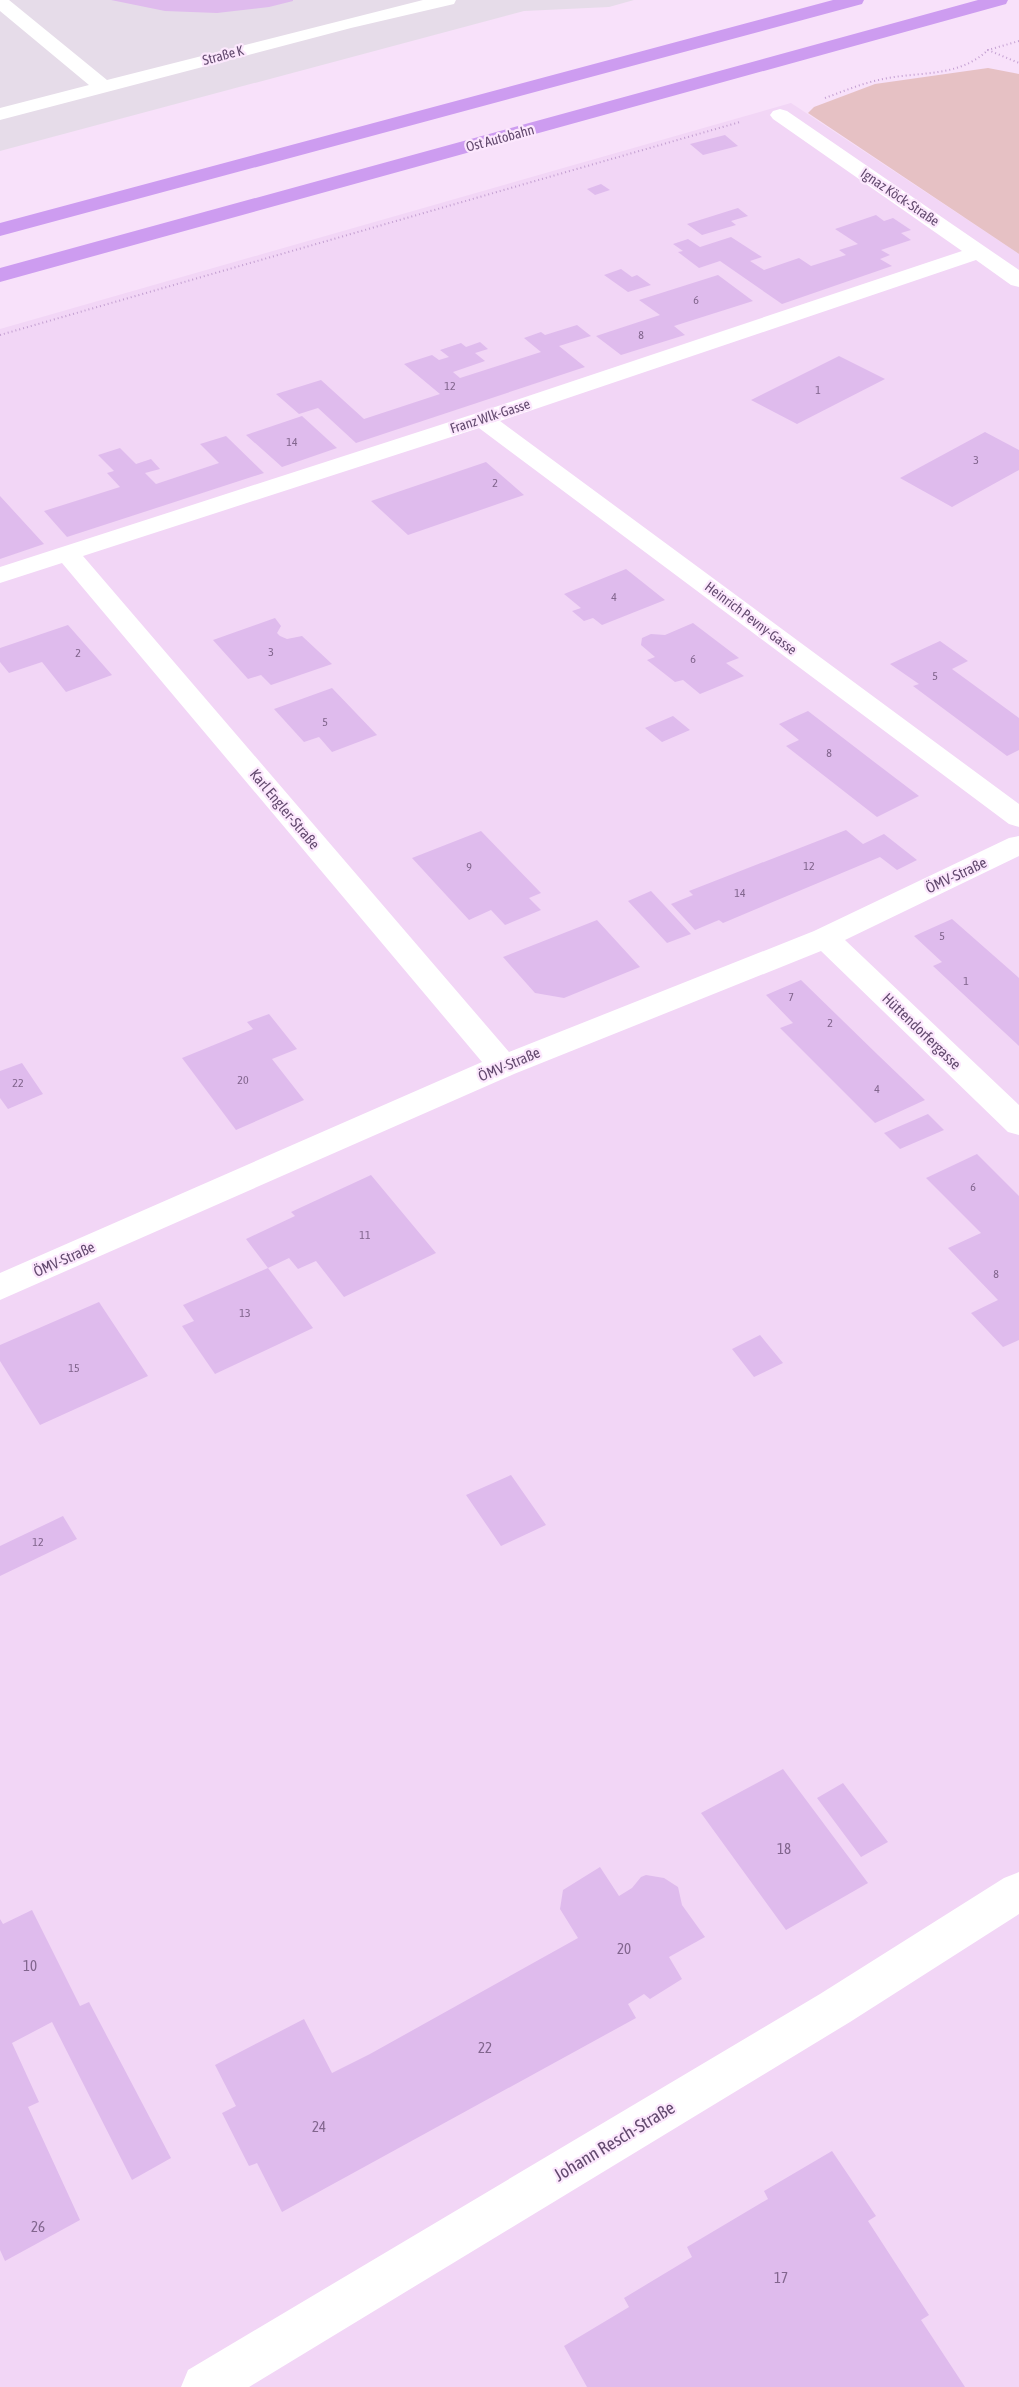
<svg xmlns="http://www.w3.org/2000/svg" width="1019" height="2387" font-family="'Asap Condensed',sans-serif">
	<rect width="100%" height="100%" fill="#f8e1fa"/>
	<path fill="#f2d6f6" d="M791,103L1019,254V2387H0V329Z"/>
	<path fill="#e6dce9" d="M0,0H634L609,7L524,11L0,151Z"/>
	<path fill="#e6c1c4" d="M988,68L1019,74V254L808,113L814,107L875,84Z"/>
	<path fill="#dfbbed" d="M111,0H293V1L269,7L217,13L165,11Z
		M725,135L738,146L703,155L690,144Z
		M601,184L610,190L595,195L587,189Z
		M738,208L748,216L731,221L736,225L702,235L687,224Z
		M876,215L884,221L893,218L911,230L901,233L911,240L881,250L890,255L880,259L892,266L782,304L720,261L699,268L678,252L683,251L673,244L688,239L700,247L731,237L762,257L750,261L764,270L799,258L811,266L846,255L839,250L858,244L835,229Z
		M621,269L632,277L637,275L651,285L628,292L604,275Z
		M718,275L753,301L674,326L685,335L621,355L596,336L660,315L639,300Z
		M577,325L591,336L559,346L585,367L356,443L318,408L299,414L276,394L321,380L364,419L440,394L404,364L432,355L439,360L449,357L440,350L461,343L466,347L480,342L488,349L475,353L485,361L453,372L460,378L541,352L524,338L541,332L545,335Z
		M839,356L885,379L797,424L751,400Z
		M302,416L337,448L282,467L246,435Z
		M985,432L1019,450V470L952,507L900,478Z
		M226,436L264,473L67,537L44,511L120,487L107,473L114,471L98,455L120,448L136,464L151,459L160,469L145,473L156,484L219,463L200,444Z
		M486,462L524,495L408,535L371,501Z
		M0,496L44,544L0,559Z
		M626,569L665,600L602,625L593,618L584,621L572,611L581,608L564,594Z
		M275,618L281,626L277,633L280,636L287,639L302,636L332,664L271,685L261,675L248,679L213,640Z
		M693,623L739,658L726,663L744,676L700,694L683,680L675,682L647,660L655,657L641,645L642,638L651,634L665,635Z
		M68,625L112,675L66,692L42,662L9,673L0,662V648Z
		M940,641L968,661L952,669L1019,718V750L1007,756L913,686L919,684L890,664Z
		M332,688L377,735L332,752L319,737L304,742L274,709Z
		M808,711L873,761L919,796L877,817L786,746L799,740L779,724Z
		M673,716L690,730L662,742L645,728Z
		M846,830L863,844L884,834L917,860L897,870L880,857L723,923L719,920L695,930L671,904L693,895L689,891Z
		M481,831L541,893L529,898L541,910L505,925L491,910L469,920L412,858Z
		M651,891L691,934L667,943L628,901Z
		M952,919L1019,978V1046L933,966L942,962L914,936Z
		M597,920L640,967L564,998L535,993L503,957Z
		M801,980L878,1055L925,1100L875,1123L780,1028L793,1023L766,995Z
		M269,1014L297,1049L272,1059L304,1100L236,1130L182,1058L253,1029L247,1022Z
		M22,1063L43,1094L8,1109L0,1098V1071Z
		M928,1114L944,1130L900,1149L884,1133Z
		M977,1154L1019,1196V1340L1003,1347L971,1313L998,1300L948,1248L981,1233L926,1178Z
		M371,1175L436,1253L344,1297L316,1261L298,1269L289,1258L268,1268L313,1328L215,1374L182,1326L194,1321L183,1305L268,1268L246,1239L295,1216L291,1212Z
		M99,1302L148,1376L40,1425L0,1361V1345Z
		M760,1335L783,1363L754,1377L732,1349Z
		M511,1475L546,1525L501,1546L466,1495Z
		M63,1516L77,1539L0,1576V1546Z
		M783,1769L868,1883L786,1930L701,1813Z
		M843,1783L888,1842L861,1857L817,1798Z
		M600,1867L619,1896L632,1888L641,1877L646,1875L664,1878L678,1887L682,1905L705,1937L669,1957L682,1979L650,1999L644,1994L628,2004L636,2018L282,2212L257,2163L249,2166L222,2113L236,2106L215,2065L304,2019L332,2073L370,2054L578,1938L560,1909L563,1890Z
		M32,1910L80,2006L89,2002L171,2158L132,2180L52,2022L12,2043L39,2102L28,2107L80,2220L5,2261L0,2250V1919L3,1924Z
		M832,2151L876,2216L868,2221L929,2315L921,2320L965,2387H587L564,2346L629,2307L624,2298L692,2257L687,2247L768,2199L764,2191Z"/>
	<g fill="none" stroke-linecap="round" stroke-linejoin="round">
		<path stroke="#c39fd1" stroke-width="2" stroke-dasharray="1 3" stroke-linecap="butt" d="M1019,41L988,50L1019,63
			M825,98C844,91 863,83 883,79C920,71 958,78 988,50
			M0,335L740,122"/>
		<path fill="#fff" fill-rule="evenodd" d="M0,0H9L107,80L423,0H456L454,4L351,28L0,120V108L89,85L0,11Z
			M780,109L787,111L1019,270V287L1011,285L976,260L500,421L1019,804V827L1009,824L479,428L83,556L509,1052L814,931L1009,838L1019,836V856L845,940L1019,1105V1135L1008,1132L821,951L514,1074L0,1300V1273L482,1062L62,563L0,583V567L474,414L962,251L773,119L770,115L773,111Z
			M1019,1872V1914L850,2022L249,2387H181L188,2370L820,1994L1004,1878Z"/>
		<path fill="#cd9cf0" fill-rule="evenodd" d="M833,0H864L862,4L0,236V223Z
			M978,0H1008L1006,4L0,282V268Z"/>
	</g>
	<g text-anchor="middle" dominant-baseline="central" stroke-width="4.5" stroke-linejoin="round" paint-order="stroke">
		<g font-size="12" fill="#82668e">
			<text x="696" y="300">6</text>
			<text x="641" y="335">8</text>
			<text x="450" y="386">12</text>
			<text x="818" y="390">1</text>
			<text x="292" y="442">14</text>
			<text x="976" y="460">3</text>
			<text x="495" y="483">2</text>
			<text x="614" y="597">4</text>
			<text x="271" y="652">3</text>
			<text x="78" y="653">2</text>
			<text x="693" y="659">6</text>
			<text x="935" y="676">5</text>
			<text x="325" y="722">5</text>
			<text x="829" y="753">8</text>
			<text x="809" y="866">12</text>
			<text x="469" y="867">9</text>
			<text x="740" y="893">14</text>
			<text x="942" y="936">5</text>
			<text x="966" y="981">1</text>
			<text x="791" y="997">7</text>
			<text x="830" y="1023">2</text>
			<text x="243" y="1080">20</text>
			<text x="18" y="1083">22</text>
			<text x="877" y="1089">4</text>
			<text x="973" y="1187">6</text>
			<text x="365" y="1235">11</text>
			<text x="996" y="1274">8</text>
			<text x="245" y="1313">13</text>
			<text x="74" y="1368">15</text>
			<text x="38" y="1542">12</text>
		</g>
		<g font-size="14" fill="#634a6f" stroke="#fce7fd">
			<text transform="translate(223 55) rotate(-15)">Straße K</text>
			<text transform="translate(500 138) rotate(-15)">Ost Autobahn</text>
			<text transform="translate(900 197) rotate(34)">Ignaz Köck-Straße</text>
			<text transform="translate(490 416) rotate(-18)">Franz Wlk-Gasse</text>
			<text transform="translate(751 618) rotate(37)">Heinrich Pevny-Gasse</text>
		</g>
		<g font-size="15" fill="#634a6f" stroke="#fce7fd">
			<text transform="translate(285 809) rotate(50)">Karl Engler-Straße</text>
			<text transform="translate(956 875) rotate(-25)">ÖMV-Straße</text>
			<text transform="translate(922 1031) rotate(44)">Hüttendorfergasse</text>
			<text transform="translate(509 1064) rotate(-23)">ÖMV-Straße</text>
			<text transform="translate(64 1259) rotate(-24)">ÖMV-Straße</text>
		</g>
		<g font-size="15" fill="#82668e">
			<text x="784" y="1848">18</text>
			<text x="624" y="1948">20</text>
			<text x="30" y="1965">10</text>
			<text x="485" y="2047">22</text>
			<text x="319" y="2126">24</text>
			<text x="38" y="2226">26</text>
			<text x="781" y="2277">17</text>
		</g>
		<g font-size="18" fill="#634a6f" stroke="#fce7fd">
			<text transform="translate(614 2141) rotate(-31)">Johann Resch-Straße</text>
		</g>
	</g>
</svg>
